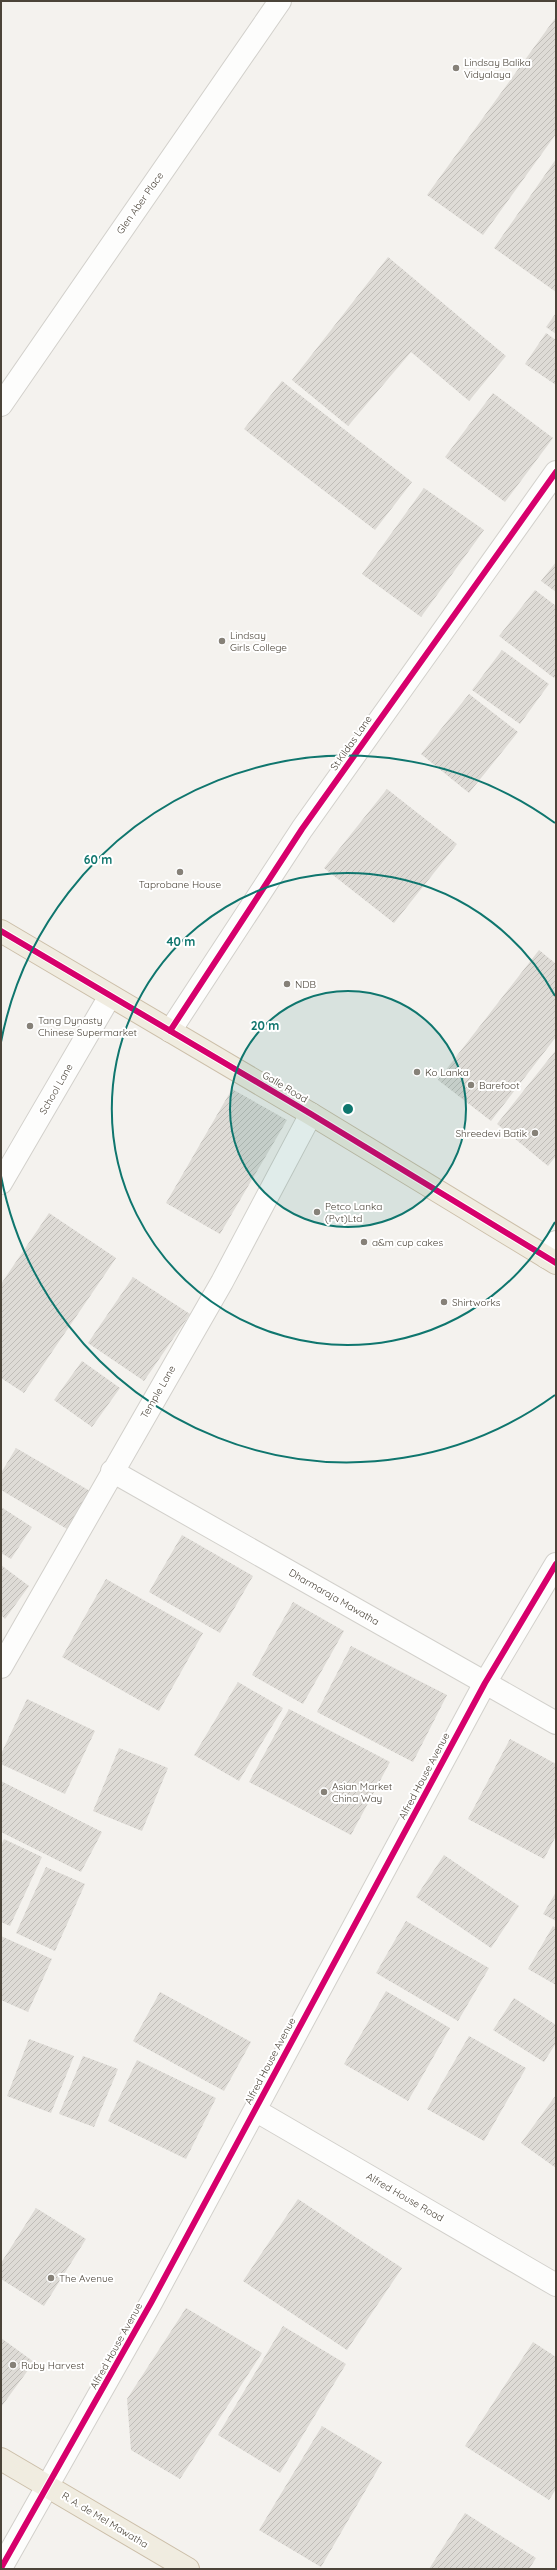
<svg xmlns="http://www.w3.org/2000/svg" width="557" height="2570" font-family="Quicksand,sans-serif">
	<defs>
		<pattern id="building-hatch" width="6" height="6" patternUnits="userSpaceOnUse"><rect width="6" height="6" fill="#dedbd6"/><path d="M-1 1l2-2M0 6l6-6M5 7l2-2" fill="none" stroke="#c0bdb8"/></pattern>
	</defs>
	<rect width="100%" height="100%" fill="#f4f2ee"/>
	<path fill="url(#building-hatch)" d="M556,17V134L483,235L427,195Z
		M556,159V292L494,248Z
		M388,257L506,356L469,401L411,352L348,426L292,380Z
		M556,313V334L546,327Z
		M546,333L556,340V385L525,364Z
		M282,381L412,482L375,530L244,429Z
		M493,393L553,438L505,502L445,457Z
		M424,488L484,530L421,617L362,574Z
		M556,562V592L541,581Z
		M535,590L556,606V675L554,678L499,636Z
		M502,650L549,684L520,724L472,690Z
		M469,694L518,732L469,793L421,754Z
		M387,789L457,844L394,923L324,868Z
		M539,950L556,964V1037L491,1121L438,1080Z
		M556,1050V1156L548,1166L497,1124Z
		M232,1089L287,1120L220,1234L166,1203Z
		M49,1213L116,1258L24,1393L1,1378V1284Z
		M133,1277L190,1314L144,1381L88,1343Z
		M82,1361L120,1388L92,1427L54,1400Z
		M16,1448L90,1491L67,1529L1,1490V1473Z
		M1,1507L32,1527L11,1559L1,1553Z
		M182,1535L253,1576L220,1633L149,1592Z
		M1,1565L29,1586L5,1619L1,1615Z
		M106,1579L203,1633L159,1711L62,1657Z
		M293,1602L344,1631L303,1704L252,1675Z
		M351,1646L447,1695L413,1762L317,1712Z
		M238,1682L283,1708L239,1781L194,1755Z
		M27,1699L95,1731L65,1794L1,1764V1754Z
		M289,1709L390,1762L351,1835L249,1782Z
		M510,1739L556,1764V1836L544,1859L468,1819Z
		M119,1748L168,1768L142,1831L93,1811Z
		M1,1781L102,1832L81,1872L1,1832Z
		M4,1839L42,1857L10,1926L1,1922V1845Z
		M444,1855L519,1906L491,1948L416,1897Z
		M46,1867L85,1884L55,1951L16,1933Z
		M556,1892V1921L543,1914Z
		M406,1921L489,1968L458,2021L376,1973Z
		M553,1926L556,1928V1985L528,1969Z
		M1,1936L52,1959L28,2012L1,2000Z
		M386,1991L450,2028L408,2101L344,2064Z
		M160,1992L251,2042L224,2091L133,2041Z
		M514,1998L556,2025V2043L544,2062L493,2030Z
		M469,2036L526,2068L484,2141L427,2109Z
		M29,2039L74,2056L51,2113L7,2096Z
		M83,2056L118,2069L94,2127L59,2114Z
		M137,2060L216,2098L186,2159L108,2121Z
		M556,2095V2168L521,2143Z
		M298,2199L402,2268L347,2350L243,2281Z
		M36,2208L86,2239L44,2306L1,2279V2263Z
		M186,2308L262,2353L180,2479L131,2450L127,2399Z
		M283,2326L346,2364L280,2473L218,2435Z
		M1,2338L34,2362L1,2407Z
		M533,2342L556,2357V2489L549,2500L465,2446Z
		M322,2426L382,2462L321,2567L259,2530Z
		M465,2513L536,2558L529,2569H429Z"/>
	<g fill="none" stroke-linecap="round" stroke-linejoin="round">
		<defs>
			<path id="minor" d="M1,405L280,1
				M170,1031L302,829L556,472
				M1,1183L110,996
				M546,1257L556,1242
				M112,1471L556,1723
				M1,1667L222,1282L311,1114
				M255,2110L556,2285
				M1,2568L152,2301L485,1683L556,1564"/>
			<path id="trunk" d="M1,931L311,1114L556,1263
				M1,2459L188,2569"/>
		</defs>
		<use href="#minor" stroke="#d2d0cb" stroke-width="24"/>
		<use href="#trunk" stroke="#ccbfa9" stroke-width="24"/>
		<use href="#minor" stroke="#fdfdfc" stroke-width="22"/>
		<use href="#trunk" stroke="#f0ece0" stroke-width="22"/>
		<defs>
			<path id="cycleway" d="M1,931L311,1114L556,1263
				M170,1031L302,829L556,472
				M1,2568L152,2301L485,1683L556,1564"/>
		</defs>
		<use href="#cycleway" stroke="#fff" stroke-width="8"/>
		<use href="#cycleway" stroke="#d6006c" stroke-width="6"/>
	</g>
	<circle cx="348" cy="1109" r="118" fill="#0f766e" fill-opacity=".12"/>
	<g fill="none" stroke="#0f766e" stroke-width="2">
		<circle cx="348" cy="1109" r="118"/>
		<path d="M555 1222A236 236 0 1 1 555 996"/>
		<path d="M555 1395A353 353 0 0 1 1 1176M1 1042A353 353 0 0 1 555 823"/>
	</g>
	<g fill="#868178" stroke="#fff" stroke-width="1.5">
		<circle cx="456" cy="68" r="4"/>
		<circle cx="222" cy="641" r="4"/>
		<circle cx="180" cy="872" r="4"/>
		<circle cx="287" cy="984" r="4"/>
		<circle cx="30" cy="1026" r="4"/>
		<circle cx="417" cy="1072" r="4"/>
		<circle cx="471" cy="1085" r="4"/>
		<circle cx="535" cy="1133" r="4"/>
		<circle cx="317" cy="1212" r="4"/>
		<circle cx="364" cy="1242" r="4"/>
		<circle cx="444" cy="1302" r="4"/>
		<circle cx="324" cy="1792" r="4"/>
		<circle cx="51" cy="2278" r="4"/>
		<circle cx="13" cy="2365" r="4"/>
	</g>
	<g text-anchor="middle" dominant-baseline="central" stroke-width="4" stroke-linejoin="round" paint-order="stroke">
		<g font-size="10" fill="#4b4439" stroke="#fff" text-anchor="start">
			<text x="464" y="62">Lindsay Balika<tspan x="464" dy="12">Vidyalaya</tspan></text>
			<text x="230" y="635">Lindsay<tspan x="230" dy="12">Girls College</tspan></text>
			<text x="180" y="884" text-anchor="middle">Taprobane House</text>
			<text x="295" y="984">NDB</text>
			<text x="38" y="1020">Tang Dynasty<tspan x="38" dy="12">Chinese Supermarket</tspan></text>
			<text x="425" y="1072">Ko Lanka</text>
			<text x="479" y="1085">Barefoot</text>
			<text x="527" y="1133" text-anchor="end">Shreedevi Batik</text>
			<text x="325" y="1206">Petco Lanka<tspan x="325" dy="12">(Pvt)Ltd</tspan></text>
			<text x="372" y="1242">a&amp;m cup cakes</text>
			<text x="452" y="1302">Shirtworks</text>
			<text x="332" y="1786">Asian Market<tspan x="332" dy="12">China Way</tspan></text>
			<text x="59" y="2278">The Avenue</text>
			<text x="21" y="2365">Ruby Harvest</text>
		</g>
		<g font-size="10" fill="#4b4439" stroke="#fff">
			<text transform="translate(140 203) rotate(-55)">Glen Aber Place</text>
			<text transform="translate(351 743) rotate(-55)">St.Kildas Lane</text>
			<text transform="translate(285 1087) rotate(31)">Galle Road</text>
			<text transform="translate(56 1089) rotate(-60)">School Lane</text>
			<text transform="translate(158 1392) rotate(-60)">Temple Lane</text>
			<text transform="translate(334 1597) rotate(30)">Dharmaraja Mawatha</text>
			<text transform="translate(424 1776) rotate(-62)">Alfred House Avenue</text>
			<text transform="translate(270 2061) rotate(-62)">Alfred House Avenue</text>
			<text transform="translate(405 2197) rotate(30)">Alfred House Road</text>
			<text transform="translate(116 2346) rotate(-61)">Alfred House Avenue</text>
			<text transform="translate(105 2520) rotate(31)">R. A. de Mel Mawatha</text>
		</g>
	</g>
	<circle cx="348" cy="1109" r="6" fill="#0f766e" stroke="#fff" stroke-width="2"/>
	<g font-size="12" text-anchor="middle" font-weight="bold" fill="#0f766e" stroke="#fff" stroke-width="4" stroke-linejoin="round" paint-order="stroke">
		<text x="98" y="864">60 m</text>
		<text x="181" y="946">40 m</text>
		<text x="265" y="1030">20 m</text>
	</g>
	<rect width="557" height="2570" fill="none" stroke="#4b4439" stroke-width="4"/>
</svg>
